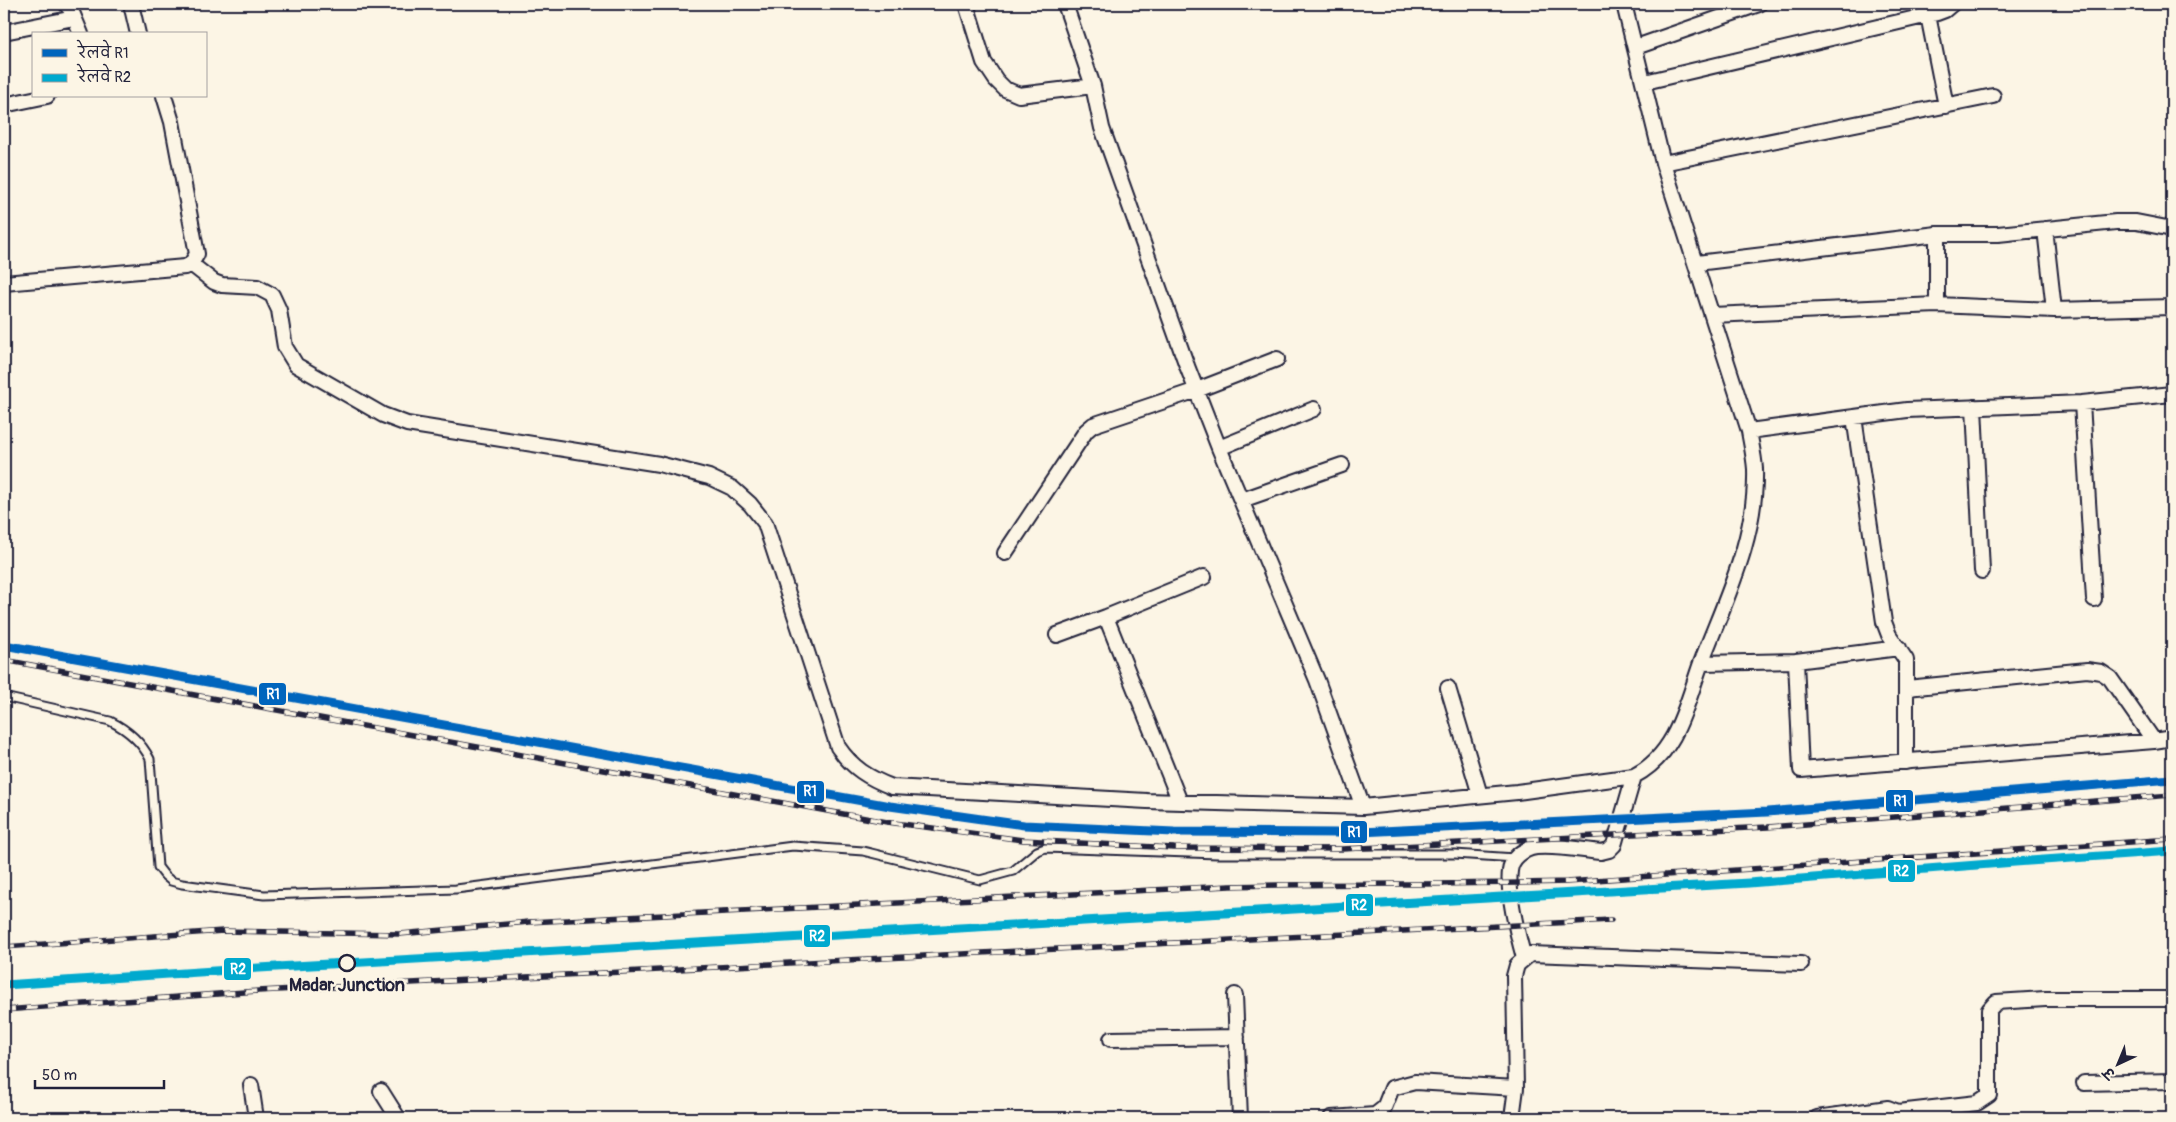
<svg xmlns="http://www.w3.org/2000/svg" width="2176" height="1122" font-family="Pangolin,'Playpen Sans Deva',sans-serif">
	<rect width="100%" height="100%" fill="#fcf5e5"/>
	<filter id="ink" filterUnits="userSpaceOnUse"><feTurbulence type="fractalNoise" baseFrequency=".02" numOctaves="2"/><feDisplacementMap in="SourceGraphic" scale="10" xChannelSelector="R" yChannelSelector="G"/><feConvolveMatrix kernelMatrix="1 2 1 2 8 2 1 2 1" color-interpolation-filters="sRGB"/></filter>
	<g filter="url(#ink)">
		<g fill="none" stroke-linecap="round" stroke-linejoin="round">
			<defs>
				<path id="service" d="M4,697L110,721C128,730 141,741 150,759L158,867L165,876L171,881L182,884L264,895L456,889L793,846L863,851L980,880L1013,871L1037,851L1045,848L1218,854H1455L1515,858"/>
				<path id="minor" d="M66,4L71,10L81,34
					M131,4L138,34
					M966,4L984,62L996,80L1005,89L1019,95L1093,86
					M1065,4L1093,86L1102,128L1187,366L1219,448L1317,680L1363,807
					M1624,4L1663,163L1749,431C1751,443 1754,456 1755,469C1757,538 1725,600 1701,663
					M1928,15L1946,106
					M4,32L74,18
					M1636,47L1759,4
					M1645,82L1937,13L1945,10L1952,4
					M4,105L47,96
					M1663,163L1993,96
					M2045,229L2054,310L2172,307
					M1937,234V305L2054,310
					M1697,263L1937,234H1998L2116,222H2136L2172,229
					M191,264L214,282L222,285L257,287L272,295L279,310L285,347L296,365L383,415L407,424L659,464L709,477L732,488L750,504L765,523L838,747C852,768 869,778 892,787L1147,801L1363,807L1517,792L1634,776C1677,754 1686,705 1701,663L1796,661L1801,770L2154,741L2172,738
					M4,283L185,267L191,264L197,254L172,122L164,96
					M1712,315L1937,305
					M2082,403L2094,599
					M1974,407L1982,571
					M1854,417L1884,622L1889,635L1906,660V762
					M1749,431L1907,410L2082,403L2172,394
					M1219,448L1314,409
					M1242,500L1342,465
					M1005,553L1086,431L1093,425L1197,390L1277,359
					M1106,617L1180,802
					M1057,635L1106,617L1204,577
					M1796,661L1899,648
					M1448,688L1480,795
					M1907,688L2087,670L2101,672L2110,678L2154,741
					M1524,958C1518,936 1507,893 1510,871C1511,858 1523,849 1536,847C1557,845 1580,850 1601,852L1609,850L1614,845L1634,776
					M1235,995L1240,1118
					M1111,1039L1237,1037
					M2084,1083L2172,1081
					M251,1085L256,1118
					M381,1091L398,1118
					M1898,1112L1977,1103L1989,1095V1010L1996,1002L2045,999H2172
					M1331,1118L1375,1115L1384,1108L1392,1088L1415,1082L1516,1088
					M1512,1118L1516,1088L1514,976L1517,965L1530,954L1801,964
					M1817,1118L1888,1108L1898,1112L1904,1118"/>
			</defs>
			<use href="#service" stroke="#22223b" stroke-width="11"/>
			<use href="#minor" stroke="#22223b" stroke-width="18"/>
			<use href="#service" stroke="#fcf5e5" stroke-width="7"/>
			<use href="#minor" stroke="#fcf5e5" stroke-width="14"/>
			<defs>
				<path id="rail" d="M4,645L890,806L1024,825L1174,832L1341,833L1767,812L2172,779
					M4,660L887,822L1023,840L1174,848L1342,849L1768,827L2172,795
					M4,947L223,931L400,934L529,922L1230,886C1342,883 1454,885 1567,882L2172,839
					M4,1010L258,991L1611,920"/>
			</defs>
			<use href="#rail" stroke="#22223b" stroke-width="5.5"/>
			<use href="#rail" stroke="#fcf5e5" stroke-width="4" stroke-dasharray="11" stroke-linecap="butt"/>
			<defs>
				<path id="rail-1" d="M4,645L890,806L1024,825L1174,832L1341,833L1767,812L2172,779"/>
				<path id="rail-2" d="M4,985L259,968L1749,883L2015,862L2172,851"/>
			</defs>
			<use href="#rail-1" stroke="#fcf5e5" stroke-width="12"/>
			<use href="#rail-2" stroke="#fcf5e5" stroke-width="12"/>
			<use href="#rail-1" stroke="#0065bd" stroke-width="9"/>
			<use href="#rail-2" stroke="#00a9ce" stroke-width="9"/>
		</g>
	</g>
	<circle fill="#fcf5e5" stroke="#22223b" stroke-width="2.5" cx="347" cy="963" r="8"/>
	<g text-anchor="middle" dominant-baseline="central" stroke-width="5" stroke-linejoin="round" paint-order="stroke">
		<g font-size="18" font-weight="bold" fill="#22223b" stroke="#fcf5e5">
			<text x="347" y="985">Madar Junction</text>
		</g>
	</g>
	<g stroke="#fcf5e5" stroke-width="2">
		<rect x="258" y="682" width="29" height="24" rx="5" fill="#0065bd"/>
		<rect x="796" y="780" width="29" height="24" rx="5" fill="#0065bd"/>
		<rect x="1885" y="789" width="29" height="24" rx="5" fill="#0065bd"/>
		<rect x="1340" y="820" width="28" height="24" rx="5" fill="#0065bd"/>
		<rect x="1887" y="859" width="29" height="24" rx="5" fill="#00a9ce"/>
		<rect x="1345" y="893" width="29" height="24" rx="5" fill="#00a9ce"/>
		<rect x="803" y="924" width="28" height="24" rx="5" fill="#00a9ce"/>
		<rect x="223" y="957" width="29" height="24" rx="5" fill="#00a9ce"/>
	</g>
	<g font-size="14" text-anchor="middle" font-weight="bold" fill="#fff">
		<text x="273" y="699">R1</text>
		<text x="810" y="796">R1</text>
		<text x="1900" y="806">R1</text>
		<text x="1354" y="837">R1</text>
		<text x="1901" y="876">R2</text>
		<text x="1359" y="910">R2</text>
		<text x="817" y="941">R2</text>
		<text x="238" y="974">R2</text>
	</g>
	<rect width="2176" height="1122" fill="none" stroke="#fcf5e5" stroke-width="20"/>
	<rect x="10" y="10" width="2156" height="1102" fill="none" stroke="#22223b" stroke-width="2" filter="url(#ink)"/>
	<rect x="32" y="32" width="175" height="65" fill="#fcf5e5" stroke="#a5a1a1"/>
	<rect x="42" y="49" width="25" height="8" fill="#0065bd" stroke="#a5a1a1"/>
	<text x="78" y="58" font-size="15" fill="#22223b">रेलवे R1</text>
	<rect x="42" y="74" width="25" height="8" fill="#00a9ce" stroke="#a5a1a1"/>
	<text x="78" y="82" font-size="15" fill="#22223b">रेलवे R2</text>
	<g transform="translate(2118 1064) rotate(224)" stroke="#fcf5e5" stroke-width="4" paint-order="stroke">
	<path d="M0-4L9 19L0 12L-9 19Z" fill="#22223b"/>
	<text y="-8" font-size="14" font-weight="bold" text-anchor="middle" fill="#22223b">उ</text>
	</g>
	<path d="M35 1080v8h129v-8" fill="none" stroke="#22223b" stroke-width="2.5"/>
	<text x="42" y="1080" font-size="15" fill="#22223b" stroke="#fcf5e5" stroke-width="4" paint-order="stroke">50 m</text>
</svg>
